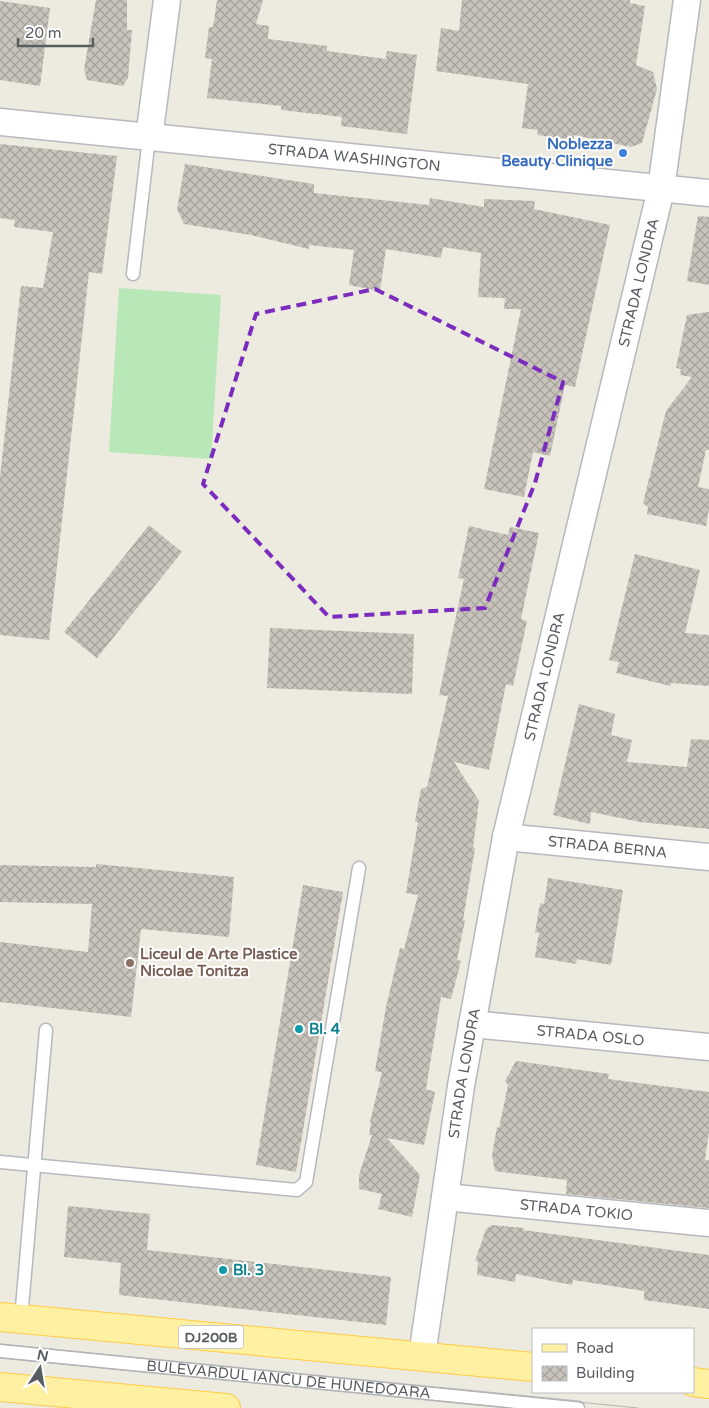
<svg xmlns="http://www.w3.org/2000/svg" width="709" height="1408" font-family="'Varela Round',sans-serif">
	<defs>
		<pattern id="building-cross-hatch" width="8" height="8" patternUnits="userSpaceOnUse" patternTransform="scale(1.25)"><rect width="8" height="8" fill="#c8c4bc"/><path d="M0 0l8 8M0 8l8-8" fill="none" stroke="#a5a29c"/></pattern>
	</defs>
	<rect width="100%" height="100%" fill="#edeadf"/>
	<path fill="#b8e8b8" d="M119,288L221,295L211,459L109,452Z"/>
	<path fill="url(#building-cross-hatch)" d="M96,0H127V30H132L128,78L123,86L87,80L84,69Z
		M217,0H263L256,24L269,26L268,39L327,46V51L386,59L387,51L417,55L407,134L341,126L342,117L281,110V106L207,98L212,59L205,58L209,27H213Z
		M462,0H630V3L645,6L636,65L653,72L657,89L642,143L631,147L574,135V140L537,135L538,130L522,128L528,84L436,71L441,28L459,31Z
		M0,1L50,8L40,86L0,80Z
		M0,144L117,156L102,274L89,272L49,640L0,635V477L21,286L43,288L53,232L14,227L15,220L0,218Z
		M185,164L314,184V193L429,205L430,198L484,207V199L535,201L534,209L610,225L575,387L565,385L550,456L533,452L524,497L484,489L521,309H504L505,298L478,297L481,253L443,247L441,258L386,249L380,291L349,285L354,250L309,245V249L251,235L184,224L177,209Z
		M698,216L709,217V285L687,281Z
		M709,312V450H706L698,487L709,489V509L706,526L647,514L648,507L643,503L666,411L692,377L680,375L681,369L676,368L687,315Z
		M149,525L182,552L97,658L64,632Z
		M469,526L508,535L510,527L539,533L521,619L527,621L513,686L506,684L489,770L454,762L479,801L473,848H475L463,920H465L457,960L461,961L451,999L441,997L426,1089L435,1092L424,1145L387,1138L420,1175L412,1217L378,1209L382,1194L359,1189V1175L372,1135H369L371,1123L370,1122L382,1072L375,1071L386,1007L400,948L404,949L418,895L406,893L418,822H415L421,789L427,787L448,696L439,695L464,579L458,578Z
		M635,554L700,570L685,633L709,635V686L671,683V686L616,673L619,662L609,660Z
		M270,628L414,634L412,694L267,688Z
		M579,704L615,714L611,735L632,740L627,762L687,767L691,739L709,740V829L640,822L591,812L590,824L553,815Z
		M96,864L234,877L229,937L141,929L131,1017L0,1002V942L88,952L92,904L0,902V865L96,867Z
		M548,878L623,890L611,965L577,959L576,964L535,957L539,932L535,933L540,903L544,904Z
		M303,885L343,892L296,1172L256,1165Z
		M516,1061L609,1074L608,1079L709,1092V1131L705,1160H709V1208L566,1194L567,1180L495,1171L492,1155L497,1127L499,1128L508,1085L505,1081Z
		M68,1206L150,1214L147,1250L391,1277L386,1325L119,1295L121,1263L64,1257Z
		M492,1225L524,1228L523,1230L709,1255V1309L644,1300V1291L573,1280L572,1285L516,1274L515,1282L477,1275L478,1261H475L486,1229Z"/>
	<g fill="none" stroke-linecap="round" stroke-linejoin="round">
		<defs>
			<g id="service">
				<path d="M133,274L149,138"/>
				<path d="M0,1162L297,1190L306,1182L359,868"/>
				<path d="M21,1319L46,1030"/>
				<path id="s1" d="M0,1351L578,1408"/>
			</g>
			<g id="minor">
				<path id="s2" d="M0,122L709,193"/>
				<path d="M149,138L167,0"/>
				<path id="s3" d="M506,837L709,857"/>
				<path id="s4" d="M472,1024L709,1047"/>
				<path id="s5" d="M445,1197L709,1223"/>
				<path id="s6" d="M422,1356L461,1086L506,837L661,189L687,0"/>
			</g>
			<path id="primary" d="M0,1317L533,1367
				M693,1382L709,1384
				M0,1387L226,1408"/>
		</defs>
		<use href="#service" stroke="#b5b8be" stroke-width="15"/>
		<use href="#minor" stroke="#b5b8be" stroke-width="29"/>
		<use href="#primary" stroke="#ffcc46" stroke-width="30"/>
		<use href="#service" stroke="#fff" stroke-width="12"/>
		<use href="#minor" stroke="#fff" stroke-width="26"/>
		<use href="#primary" stroke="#fff0a2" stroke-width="28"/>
		<path stroke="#b2b3b3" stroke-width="1" d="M0,1344L638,1408
			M0,1358L511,1408"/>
	</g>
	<path fill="none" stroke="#7b2cbf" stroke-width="4" stroke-dasharray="10 6" stroke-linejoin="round" d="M375,289L563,382L535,483L485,608L329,617L203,484L256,314Z"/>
	<circle fill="#3f7fe0" stroke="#fff" stroke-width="2" cx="623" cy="153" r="5"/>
	<circle fill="#8d6e63" stroke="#fff" stroke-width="2" cx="130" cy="963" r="5"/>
	<g fill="#0f9aa8" stroke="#fff" stroke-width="2">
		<circle cx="299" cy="1029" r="5"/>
		<circle cx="223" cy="1270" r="5"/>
	</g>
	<g text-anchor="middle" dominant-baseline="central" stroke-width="4" stroke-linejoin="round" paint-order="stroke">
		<rect fill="#fff" stroke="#8a8e91" stroke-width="1" x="178.5" y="1325.5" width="65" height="23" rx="4"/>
		<g font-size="14" font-weight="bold" fill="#585d62">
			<text x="211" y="1337">DJ200B</text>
		</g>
		<g font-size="15" font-weight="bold" fill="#366cbe" stroke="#fff" text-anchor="end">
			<text x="613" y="144">Noblezza<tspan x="613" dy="17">Beauty Clinique</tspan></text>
		</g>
		<g font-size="15" fill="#585d62" stroke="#fff">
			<text stroke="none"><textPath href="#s2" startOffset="356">STRADA WASHINGTON</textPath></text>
			<text stroke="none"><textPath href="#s6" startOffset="1096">STRADA LONDRA</textPath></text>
			<text stroke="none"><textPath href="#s6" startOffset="691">STRADA LONDRA</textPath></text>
			<text stroke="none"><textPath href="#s3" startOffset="102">STRADA BERNA</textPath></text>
			<text stroke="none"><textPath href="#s4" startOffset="119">STRADA OSLO</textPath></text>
			<text stroke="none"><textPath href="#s6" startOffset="286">STRADA LONDRA</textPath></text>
			<text stroke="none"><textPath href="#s5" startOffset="132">STRADA TOKIO</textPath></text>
			<text stroke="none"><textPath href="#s1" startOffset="290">BULEVARDUL IANCU DE HUNEDOARA</textPath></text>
		</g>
		<g font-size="15" font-weight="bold" fill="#785e54" stroke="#fff" text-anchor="start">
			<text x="140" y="954">Liceul de Arte Plastice<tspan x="140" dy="17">Nicolae Tonitza</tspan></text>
		</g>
		<g font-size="15" font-weight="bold" fill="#0d838f" stroke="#fff" text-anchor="start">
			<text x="309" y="1029">Bl. 4</text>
			<text x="233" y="1270">Bl. 3</text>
		</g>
	</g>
	<rect x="532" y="1328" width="162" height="65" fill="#ffffff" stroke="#bcbec0"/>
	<rect x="542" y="1344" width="25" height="8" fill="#fff0a2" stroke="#bcbec0"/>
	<text x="576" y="1353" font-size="15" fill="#585d62">Road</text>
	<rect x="542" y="1366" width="25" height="15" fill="url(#building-cross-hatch)" stroke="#bcbec0"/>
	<text x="576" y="1378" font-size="15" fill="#585d62">Building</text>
	<g transform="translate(40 1368) rotate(12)" stroke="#ffffff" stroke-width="4" paint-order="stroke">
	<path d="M0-4L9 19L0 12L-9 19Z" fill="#585d62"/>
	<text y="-8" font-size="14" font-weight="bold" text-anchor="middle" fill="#585d62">N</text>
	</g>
	<path d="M18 38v8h75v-8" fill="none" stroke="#585d62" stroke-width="2.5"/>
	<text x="25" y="38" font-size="15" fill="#585d62" stroke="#ffffff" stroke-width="4" paint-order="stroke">20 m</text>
</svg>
